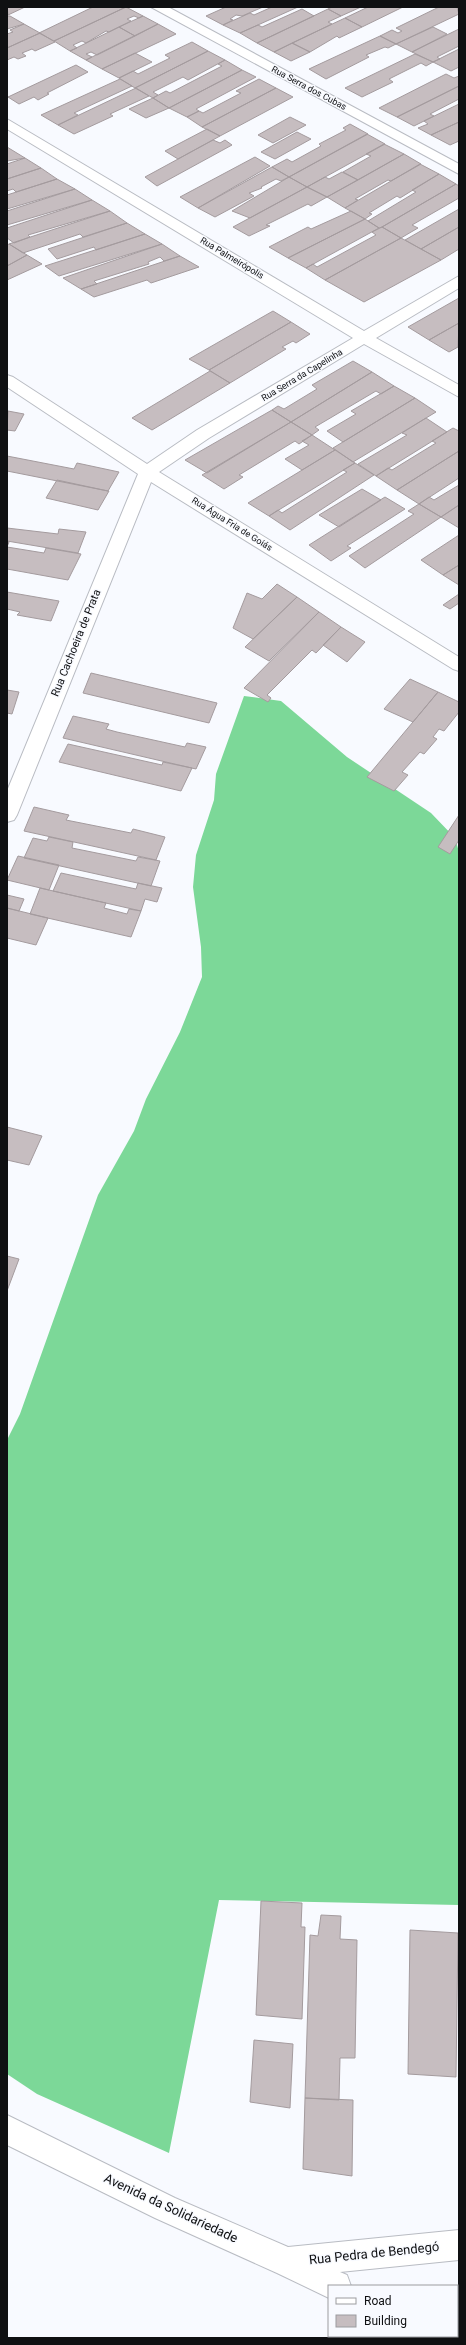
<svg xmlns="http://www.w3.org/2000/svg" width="466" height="2345" font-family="Roboto,sans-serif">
	<rect width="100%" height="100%" fill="#f8faff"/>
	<path fill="#7cd898" d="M244,696L281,701L347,757L431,813L455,838L459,852V1905L219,1900L169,2153L37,2094L7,2074V1440L20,1414L98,1195L134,1131L146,1099L180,1032L202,977L201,947L193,887L196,855L214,800L216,774Z"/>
	<path fill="#c6bdc0" stroke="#a49b9e" d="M7,7H25L8,15Z
		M93,7H126L54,41L39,33Z
		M126,7L143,16L139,18L134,16L127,19L131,21L109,32L106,31L86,43L82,41L73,45L77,48L70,51L54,41Z
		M226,7H263L242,16L236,15L230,19L233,20L223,25L206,16Z
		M272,7H298L240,33L223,25L250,13L254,15Z
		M332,7H361L341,16L328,9Z
		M368,7H403L362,27L345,18Z
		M439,7H457L459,14L396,44L380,36L392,30L398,33L402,31L396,28Z
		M302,9L314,16L257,43L240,33L258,25L262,27Z
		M328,9L341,16L328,22L332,24L274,52L257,43Z
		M7,16H10L24,24L7,29Z
		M143,16L158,24L135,36L119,27Z
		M345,18L362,27L339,38L337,36L310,52L292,43Z
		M24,24L40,33L7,48V34L13,32L10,30Z
		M158,24L176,34L102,69L86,60Z
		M119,27L135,36L97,55L91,52L86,54L92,57L86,60L70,51Z
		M433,27L447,34L412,52L396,44Z
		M459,29V46L437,57L440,59L433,62L412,52Z
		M40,33L55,42L35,51L32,49L22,53L26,56L18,59L14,57L7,60V48Z
		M380,36L396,44L388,48L385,47L366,55L369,57L326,79L309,69Z
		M192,42L208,51L135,88L119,78L133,71L138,74L170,58L165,55Z
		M292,43L310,52L291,61L274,52Z
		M459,49V67L451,71L433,62Z
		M208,51L225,60L188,80L183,77L153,92L158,95L153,98L135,88Z
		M135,53L152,62L119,78L102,69Z
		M415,54L433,62L426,66L421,63L389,79L393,82L362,97L345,88Z
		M225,60L242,70L169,108L153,98L166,91L170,93L222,66L218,64Z
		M76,65L88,72L47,93L49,94L38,100L34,97L19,104L8,97Z
		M242,70L256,77L196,109L199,111L187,117L169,108Z
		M446,74L454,78L459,76V86L397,117L379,108Z
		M120,79L132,86L74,113L78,115L58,125L41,115Z
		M259,79L276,88L202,127L187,117L199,111L203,113L241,93L236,91Z
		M459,86V99L430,114L434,116L414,126L397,117Z
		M136,88L149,96L110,114L113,116L74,134L58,125Z
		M276,88L293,97L220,136L202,127Z
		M153,98L169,108L146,118L129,109Z
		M459,104V122L431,135L418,128L428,124L424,121Z
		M290,117L306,125L273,143L258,135Z
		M459,122V141L450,145L431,135Z
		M350,124L368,134L289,177L272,167L287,159L292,162L321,146L319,144L346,130L343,128Z
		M207,129L220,136L178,159L165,151Z
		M297,132L311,139L275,159L261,152Z
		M367,134L385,144L307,187L289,177Z
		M213,140L220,143L225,140L232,145L157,186L145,177Z
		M384,144L404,154L358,180L343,172L371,156L366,154Z
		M7,147L25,158L7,161Z
		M404,154L421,164L391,181L388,180L355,199L358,200L345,208L327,197Z
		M255,157L270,166L198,208L180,197Z
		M25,158L41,168L7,179V164Z
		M420,164L439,174L400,198L397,196L369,213L372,214L365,219L345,208Z
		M272,167L289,177L281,181L276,179L261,187L262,188L249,193L254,196L215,217L198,208Z
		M41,168L57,179L16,192L13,189L7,191V179Z
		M342,172L358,180L327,197L307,187L325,177L329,179Z
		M439,174L456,184L382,227L379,228L368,221L416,192L412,190Z
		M289,177L307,187L250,218L232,211Z
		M57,179L75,189L7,209V195Z
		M456,184L459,186V198L412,225L418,228L406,235L401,238L382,227Z
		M307,187L327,197L311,206L308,204L266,225L270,226L249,236L233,227Z
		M75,189L92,200L7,225V211Z
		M92,200L110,211L28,235L30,237L14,243L7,238V228Z
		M459,209V227L421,249L405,240Z
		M110,211L127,223L83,237L80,234L23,253L9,244Z
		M351,211L365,219L288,258L269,247L308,227L311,229Z
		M365,219L379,228L306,268L288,258Z
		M127,223L145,234L96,250L94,247L57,259L48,249Z
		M382,227L401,238L325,280L306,268L313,264L317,267L376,235L372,232Z
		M459,227V249L441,260L421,249Z
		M145,234L162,244L59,276L45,266Z
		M401,238L441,260L364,302L325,280Z
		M9,244L27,255L7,266V245Z
		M162,244L180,256L164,261L160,257L148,262L149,264L94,281L97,284L81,289L63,278Z
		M27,255L42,264L7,280V266Z
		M180,256L199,267L151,283L147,280L94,297L81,289Z
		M459,298V323L429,340L408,327Z
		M273,311L291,322L209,370L189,359Z
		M291,322L310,334L296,343L293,341L282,347L286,349L230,383L209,370Z
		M459,323L458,347L449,352L429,340Z
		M353,361L372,372L291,422L272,410L278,406L284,409L317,389L312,385Z
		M210,371L230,383L152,430L132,418Z
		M372,372L394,386L381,394L376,391L315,427L319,430L312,435L291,422Z
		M394,386L415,398L343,442L327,431L356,414L351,411Z
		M415,398L436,412L353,462L333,448Z
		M272,410L291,422L207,473L185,460Z
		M8,411L24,414L15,431L7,430Z
		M426,418L447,432L376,476L358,464L407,435L402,433Z
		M291,422L312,435L299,444L295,441L239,475L243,477L224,489L202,475Z
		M453,428L459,431V451L397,490L376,476L388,468L392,470L436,443L432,441Z
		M312,435L335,450L302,470L285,459L309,445L302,441Z
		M335,450L355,463L269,516L248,503Z
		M459,451V478L419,504L397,490Z
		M7,456L74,469L77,463L119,472L108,491L7,471Z
		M355,463L374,475L290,530L269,516L278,510L282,513L347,472L343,470Z
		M57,480L108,491H109L98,510L46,498Z
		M459,485V505L441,517L419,504L429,497L434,500Z
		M362,489L381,500L339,527L319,515Z
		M385,497L405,509L347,546L351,548L331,561L309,545Z
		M419,504L441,517L365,568L349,556L414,514L408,511Z
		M459,505V528L441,517Z
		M7,528L58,534L59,529L86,532L78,553L7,541Z
		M459,535V565L443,575L421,560Z
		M7,541L9,542L7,547L44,553L46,548L81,554L68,580L7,569Z
		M459,565V585L443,575Z
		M277,584L297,597L253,639L233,628L247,593L262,599Z
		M7,592L59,601L51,621L17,615L20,612L7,609Z
		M459,594V603L450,609L443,605Z
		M297,597L319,612L269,661L245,647Z
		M319,612L341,627L316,653L312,650L267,695L271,698L268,702L244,688Z
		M341,627L365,642L347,662L323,645Z
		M91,673L217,703L209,723L83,693Z
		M410,679L438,692L413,722L384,709Z
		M7,690L19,692L12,714L7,713Z
		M438,692L459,702V712L444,731L439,729L433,737L437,739L424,754L420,752L402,772L408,775L394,791L367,777Z
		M73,716L109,724L106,729L117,732L185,747L187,743L206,747L196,769L63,738Z
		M68,744L162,765L163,762L192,768L181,791L59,762Z
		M34,807L69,815L66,820L131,833L133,829L165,837L156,860L24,831Z
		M459,815V840L450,854L438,847Z
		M49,837L73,842L72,848L136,861L138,857L160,861L151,886L24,858L33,838L47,841Z
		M18,856L59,865L49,890L7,880Z
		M61,873L136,889L138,883L162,888L157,902L145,899L141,911L53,891Z
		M40,888L106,903L104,908L127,914L129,909L141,911L131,937L30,914Z
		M7,895L24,899L19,911L7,908Z
		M7,908L48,918L36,945L7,938Z
		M7,1127L42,1136L29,1165L7,1160Z
		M7,1256L19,1259L7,1291Z
		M261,1901L302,1903L301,1927H305L302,2019L256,2015Z
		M321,1915L341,1916L340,1939L357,1940L355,2058H340L339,2100L305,2098L310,1935L318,1936Z
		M410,1930L458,1933L456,2077L408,2074Z
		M254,2040L293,2044L290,2108L250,2102Z
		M305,2098L353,2100L352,2176L303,2169Z"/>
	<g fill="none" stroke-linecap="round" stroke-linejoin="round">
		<defs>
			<path id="minor" d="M151,7H168L459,164V174Z
				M7,119L364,331L459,276V288L376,338L459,385V397L364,344L209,438L159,472L459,657V671L453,669L151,482L17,815L14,820L7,822V791L138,474L7,387V375L13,377L147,464L197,430L353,338L7,129Z
				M7,2115L175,2198L288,2247L459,2230V2260L340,2272L347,2275L351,2286H329V2298L277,2273L155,2218L7,2145Z
				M417,2336H450L451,2338H418Z"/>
		</defs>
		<use href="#minor" stroke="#b9bcc3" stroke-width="2"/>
		<use href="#minor" fill="#fff" fill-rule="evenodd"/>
	</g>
	<g text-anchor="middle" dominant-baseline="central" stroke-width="3" stroke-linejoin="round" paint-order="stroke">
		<g font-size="9" fill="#0f1012" stroke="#f8faff">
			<text transform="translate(309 88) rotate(28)">Rua Serra dos Cubas</text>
			<text transform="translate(232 258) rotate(31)">Rua Palmeirópolis</text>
			<text transform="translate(302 375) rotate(-31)">Rua Serra da Capelinha</text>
			<text transform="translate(232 524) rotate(32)">Rua Água Fria de Goiás</text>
		</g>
		<g font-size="11" fill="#0f1012" stroke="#f8faff">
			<text transform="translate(76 643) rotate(-68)">Rua Cachoeira de Prata</text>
		</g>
		<g font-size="13" fill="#0f1012" stroke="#f8faff">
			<text transform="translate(171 2208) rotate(25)">Avenida da Solidariedade</text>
			<text transform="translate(374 2253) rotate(-6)">Rua Pedra de Bendegó</text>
		</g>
	</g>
	<rect width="466" height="2345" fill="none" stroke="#0f1012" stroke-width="16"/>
	<rect x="328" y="2285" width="130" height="52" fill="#f8faff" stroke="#9b9ca0"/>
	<rect x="336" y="2298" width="20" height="6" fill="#ffffff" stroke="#9b9ca0"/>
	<text x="364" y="2305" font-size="12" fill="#0f1012">Road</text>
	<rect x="336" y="2315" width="20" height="12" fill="#c6bdc0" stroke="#9b9ca0"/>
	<text x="364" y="2325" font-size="12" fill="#0f1012">Building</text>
</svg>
